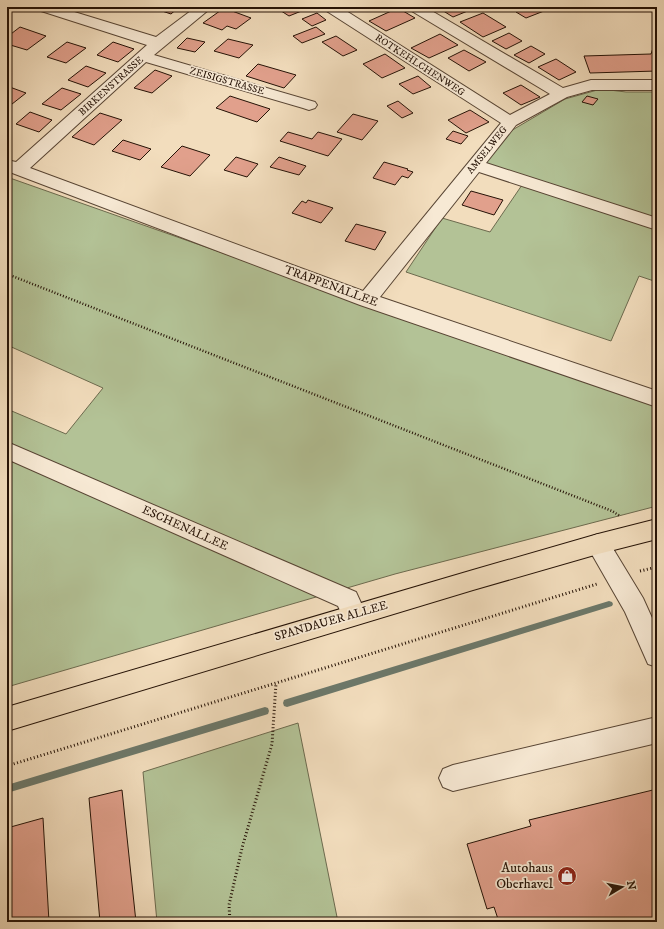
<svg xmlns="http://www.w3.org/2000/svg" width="664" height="929" font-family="'IM FELL DW Pica',serif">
	<rect width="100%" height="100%" fill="#f2ddbd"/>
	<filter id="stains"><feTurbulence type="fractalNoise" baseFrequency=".005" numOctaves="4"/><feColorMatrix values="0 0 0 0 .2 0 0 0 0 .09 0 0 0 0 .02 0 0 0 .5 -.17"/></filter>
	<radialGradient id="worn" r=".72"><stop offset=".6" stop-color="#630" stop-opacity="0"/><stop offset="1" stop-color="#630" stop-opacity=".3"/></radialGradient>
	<path fill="#b3c296" stroke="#6c6a4e" d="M601,89L626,92H657V282L639,276L611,341L406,272L442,218L490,232L522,185L479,168L509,132L565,99Z
		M7,177L657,406V506L395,574L7,687V409L66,434L103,388L7,345Z
		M298,723L338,922H157L143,772Z"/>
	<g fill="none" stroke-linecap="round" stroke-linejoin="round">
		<path fill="#6c786a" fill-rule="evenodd" d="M609,601L612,602L613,604L612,606L609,607L287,707L284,706L283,703L284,700L287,699Z
			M265,707L268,708L269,711L268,714L265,715L7,793V785Z"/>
	</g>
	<path fill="#e1a08c" stroke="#251206" d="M154,7H179L171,14L153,8Z
		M275,7H308L309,8L289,16Z
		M437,7H464L470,10L453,17Z
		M527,7H538L544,11L526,18L516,12Z
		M224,8L251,18L236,29L227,26L222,30L203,23Z
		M398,8L415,18L386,31L369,21Z
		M317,13L326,20L312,26L302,19Z
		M483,13L506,27L483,37L460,22Z
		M20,27L46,36L27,50L7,44V37Z
		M316,27L325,34L302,43L293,36Z
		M509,33L522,41L506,49L492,41Z
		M440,34L458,45L429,58L411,48Z
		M336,36L357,50L343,56L322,42Z
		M187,38L205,42L195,52L177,48Z
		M228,39L253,45L239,58L214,51Z
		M657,40V71L590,73L584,56L651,54L655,42Z
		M67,42L86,48L66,63L47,57Z
		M113,42L134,49L118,62L97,55Z
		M531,46L545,54L529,63L514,55Z
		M464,50L486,62L469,71L448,58Z
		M385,54L405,68L382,78L363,64Z
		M556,59L576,72L559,80L538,67Z
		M258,64L296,75L284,88L246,76Z
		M86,66L106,73L88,87L68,80Z
		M155,70L172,76L152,93L134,88Z
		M418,76L431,87L413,94L399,84Z
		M521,85L540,97L521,105L503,93Z
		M7,86L26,93L7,108Z
		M62,88L81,94L61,110L42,104Z
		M230,96L270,109L257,122L216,108Z
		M587,96L598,99L593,105L582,102Z
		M398,101L413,113L402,118L387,106Z
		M470,110L489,122L466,133L448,120Z
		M30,112L52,120L39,132L16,124Z
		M100,113L122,120L94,145L72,137Z
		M353,114L378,121L362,140L337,132Z
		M453,131L468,136L461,144L446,139Z
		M288,132L312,139L318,132L342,139L328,156L280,141Z
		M123,140L151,149L140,160L112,151Z
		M182,146L210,155L190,176L161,167Z
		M236,157L258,164L247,177L224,170Z
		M279,157L306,166L299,175L270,167Z
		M384,162L408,169L407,170L413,172L408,178L402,176L395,185L373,178Z
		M471,191L503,200L494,215L462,205Z
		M308,200L333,208L321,223L292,213L302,201L306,203Z
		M356,224L386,232L375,250L345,241Z
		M657,789V916L635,922H499L494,907L487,909L467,844L531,826L529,820Z
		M122,790L136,922H100L89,798Z
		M43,818L49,922H7V828Z"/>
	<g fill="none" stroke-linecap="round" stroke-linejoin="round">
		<defs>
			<path id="minor" d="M36,7H58L156,37L196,7H212L154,55L315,102L317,105L315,108L309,110L303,108L146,62L30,168L363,291L501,123L325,10L323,7H340L510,115L550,94L410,10L408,7H425L563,88L591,80H657V90H592L567,97L516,125L486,163L657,218V230L479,172L380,297L657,391V407L360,305L7,171V160L16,162L147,45L38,10Z
				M7,442L356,592L366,614L363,622L354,625L345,622L338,606L7,459Z
				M598,534L606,537L643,598L657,629V667L648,664L625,612L586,544L590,537Z
				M657,717V743L453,791L443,787L439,778L443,769L453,765Z"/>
			<path id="major" d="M657,519V539L598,554L473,590L7,731V707L473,570L598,534Z"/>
		</defs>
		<use href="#minor" stroke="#584534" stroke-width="2"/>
		<use href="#major" stroke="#251206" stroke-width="2"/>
		<path stroke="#251206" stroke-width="2.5" stroke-dasharray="1 2" stroke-linecap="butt" d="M7,274L612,511L620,516"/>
		<path stroke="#251206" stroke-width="3" stroke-dasharray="1 2.5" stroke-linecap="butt" d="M640,571L657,567
			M7,766L597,584
			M230,922L229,905L242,848L272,744L276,683"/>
		<use href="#minor" fill="#f7e9d4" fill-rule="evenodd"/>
		<use href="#major" fill="#f2ddbd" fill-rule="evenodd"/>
	</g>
	<defs>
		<symbol id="shop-disc" viewBox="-11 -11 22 22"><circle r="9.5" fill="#8f2418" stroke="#f7e9d4"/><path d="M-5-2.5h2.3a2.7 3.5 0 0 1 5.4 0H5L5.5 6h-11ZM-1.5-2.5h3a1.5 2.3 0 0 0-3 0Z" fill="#fff"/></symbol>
	</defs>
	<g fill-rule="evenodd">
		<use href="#shop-disc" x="556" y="865" width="22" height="22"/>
	</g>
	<g text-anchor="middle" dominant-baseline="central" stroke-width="3.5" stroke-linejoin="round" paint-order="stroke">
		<g font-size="10" fill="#251206" stroke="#f7e9d4">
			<text transform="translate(420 65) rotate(33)">ROTKEHLCHENWEG</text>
			<text transform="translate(227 81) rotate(16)">ZEISIGSTRASSE</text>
			<text transform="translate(111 86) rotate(-42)">BIRKENSTRASSE</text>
			<text transform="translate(487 150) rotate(-51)">AMSELWEG</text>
		</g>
		<g font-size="12" fill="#251206" stroke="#f7e9d4">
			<text transform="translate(331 286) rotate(20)">TRAPPENALLEE</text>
			<text transform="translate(185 528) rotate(24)">ESCHENALLEE</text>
			<text transform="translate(331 621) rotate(-16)">SPANDAUER ALLEE</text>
		</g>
		<g font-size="14" fill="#251206" stroke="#f7e9d4" text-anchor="end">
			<text x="553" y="868">Autohaus<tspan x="553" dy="16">Oberhavel</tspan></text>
		</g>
	</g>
	<rect width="664" height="929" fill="none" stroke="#f2ddbd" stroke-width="24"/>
	<rect x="8" y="8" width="648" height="913" fill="none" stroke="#251206" stroke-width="2"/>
	<rect x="12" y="12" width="640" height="905" fill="none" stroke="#251206"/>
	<g transform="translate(622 887) rotate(80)" stroke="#f7e9d4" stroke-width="3" paint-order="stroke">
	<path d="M0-3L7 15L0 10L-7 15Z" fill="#251206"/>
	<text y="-6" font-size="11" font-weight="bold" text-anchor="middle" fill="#251206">N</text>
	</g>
	<rect width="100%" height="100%" filter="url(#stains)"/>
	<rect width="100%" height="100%" fill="url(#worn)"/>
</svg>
